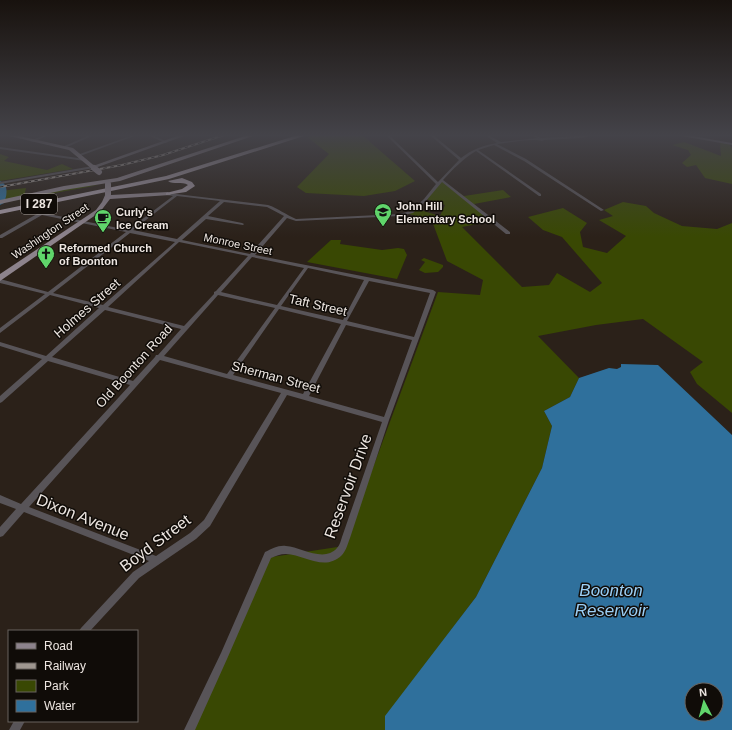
<svg xmlns="http://www.w3.org/2000/svg" width="732" height="730" font-family="Arial,sans-serif">
	<rect width="100%" height="100%" fill="#2b2119"/>
	<path fill="#394803" d="M314,135H362L415,181L395,191L364,196L306,193L297,187L329,154L307,137Z
		M684,142L721,156L720,142L728,143L732,148V184L705,178L696,165L687,167L682,163L691,155L688,150L672,145Z
		M0,154L9,157L4,161L47,170L62,164L73,169L0,181Z
		M442,181L464,196L503,190L511,197L474,204L493,221L462,227L522,287L549,285L557,273L590,292L602,283L562,237L543,230L528,217L563,208L587,223L580,232L583,247L607,253L626,236L599,220L613,216L604,210L623,202L646,206L654,213L682,226L717,229L732,223V413L697,384L690,372L703,362L643,319L596,325L538,336L579,378L570,397L544,411L552,426L542,468L476,597L386,716L385,730H189L265,558L344,546L438,292L480,295L483,280L447,261L432,221L406,213L417,209L440,216L445,205L426,199Z
		M99,185L0,203V191L26,188L24,197L66,188Z
		M331,240H341L340,244L382,250L398,248L404,249L407,255L397,279L307,262Z
		M424,258L443,265V267L438,272L425,273L419,270L425,262L421,260Z"/>
	<path fill="#2f709c" fill-rule="evenodd" d="M621,364L658,365L732,435V730H385V716L476,597L542,468L552,426L544,411L570,397L579,378L609,368L617,369L621,367ZM692,690H716V714H692Z"/>
	<g fill="none" stroke-linecap="round" stroke-linejoin="round">
		<path fill="#2f709c" fill-rule="evenodd" d="M0,181C9,185 7,195 4,203L0,205Z"/>
		<path fill="#585458" fill-rule="evenodd" d="M44,135H48L33,142L30,141Z
			M90,135H94L65,148L62,147Z
			M133,135H137L80,156L77,155Z
			M148,135H152L168,142L165,143Z
			M386,135H389L438,182L459,160L430,135H433L461,158C471,150 484,145 497,143L485,135H488L501,142L537,138L532,135H535L541,138L596,135L580,138L544,140L542,141C531,138 509,143 497,144L526,159L604,210L601,211L524,161L494,145L478,150L541,194V196H539L476,151C463,159 453,169 443,180L510,232V234H506L442,182L426,201L413,213L399,216L296,221L287,218L255,255L433,290L436,292L389,420L350,538C348,543 346,551 342,555C325,572 305,555 286,554C280,554 276,556 271,558L227,659L195,730H184L221,653L265,552C272,549 278,545 286,546C301,547 324,563 337,548C340,545 341,540 342,537L382,422L287,395L210,526L196,539L139,578L90,631H79L81,628L133,572L149,561L24,512L3,536L0,537V527L16,509L0,503V495L21,504L130,385L48,361L2,402L0,403V396L42,359L0,346V342L46,356L99,308L50,295L0,333V328L45,294L0,283V279L48,292L126,232L42,215L2,238H0V235L37,214L38,212H39L128,230L173,196L167,195V193H168L268,205C278,208 286,215 296,219L399,214L411,211L424,199L436,184ZM177,196L220,201L177,239L133,230ZM224,202L267,207L284,216L250,254L182,240L206,219L243,225L244,224L242,223L208,216ZM130,233L175,242L103,305L53,293ZM179,242L248,256L216,291L214,292V294L184,326L108,307ZM252,257L304,268L277,305L221,292ZM308,268L364,280L343,320L281,306ZM369,281L430,293L414,337L347,321ZM218,295L275,308L227,374L164,356ZM279,309L341,324L303,394L233,375ZM105,310L181,329L158,355H156L155,357L133,381L52,357ZM346,325L412,340L384,417L309,396ZM160,360L281,393L204,520L190,533L156,556L29,507Z
			M0,147L85,159L87,160L85,161L0,149Z
			M93,166L95,167L94,168L0,184V182Z
			M14,721H25L20,730H9Z"/>
		<path fill="#766e75" fill-rule="evenodd" d="M180,135H187L95,168L90,167Z
			M676,135H687L732,143V145Z"/>
		<path fill="#8d838c" fill-rule="evenodd" d="M5,135H15L73,148L97,168L92,169L69,150Z
			M248,135H256L120,181L64,190L0,204V200L64,186L117,178Z
			M168,192L171,194L170,195L110,199L100,212L0,281V274L96,210L102,202L106,193H110L111,195Z"/>
		<path fill="#a196a1" fill-rule="evenodd" d="M298,135H307L169,179L0,214V210L166,176Z
			M182,178L192,182L195,186L186,192L166,195V193L182,189L188,185C182,181 173,185 168,181Z"/>
		<defs>
			<path id="rail" d="M0,187L122,165L163,155L224,135"/>
		</defs>
		<use href="#rail" stroke="#9f9790" stroke-width="2"/>
		<use href="#rail" stroke="#100c08" stroke-width="1" stroke-dasharray="3.5" stroke-linecap="butt"/>
		<path stroke="#8d838c" stroke-width="6" d="M94,168L99,172
			M108,184V194"/>
	</g>
	<linearGradient id="sky" x2="0" y2="1"><stop stop-color="#18120e"/><stop offset="0.57" stop-color="#444349"/><stop offset="1" stop-color="#444349" stop-opacity="0"/></linearGradient>
	<rect width="732" height="237" fill="url(#sky)"/>
	<defs>
		<symbol id="school-pin" viewBox="-11 -11 22 30"><path d="M0 17L-7.5 6A9.5 9.5 0 1 1 7.5 6Z" fill="#60d56b" stroke="#100c08"/><path d="M0-5L7-2L0 1L-7-2ZM-4 1L0 2.5L4 1V4Q0 6-4 4Z" fill="#111"/></symbol>
		<symbol id="cafe-pin" viewBox="-11 -11 22 30"><path d="M0 17L-7.5 6A9.5 9.5 0 1 1 7.5 6Z" fill="#60d56b" stroke="#100c08"/><path d="M-5.5-4.5H6V0H3Q3 3.5 0 3.5H-2.5Q-5.5 3.5-5.5 0ZM3-3.2v2h1.7v-2ZM-6 4.5H4V6H-6Z" fill="#111"/></symbol>
		<symbol id="church-pin" viewBox="-11 -11 22 30"><path d="M0 17L-7.5 6A9.5 9.5 0 1 1 7.5 6Z" fill="#60d56b" stroke="#100c08"/><path d="M-1.2-6h2.4v3.5h3.3v2.4h-3.3V6h-2.4V-.1h-3.3v-2.4h3.3Z" fill="#111"/></symbol>
	</defs>
	<g fill-rule="evenodd">
		<use href="#school-pin" x="373" y="202" width="20" height="27"/>
		<use href="#cafe-pin" x="93" y="208" width="20" height="27"/>
		<use href="#church-pin" x="36" y="244" width="20" height="27"/>
	</g>
	<g text-anchor="middle" dominant-baseline="central" stroke-width="3" stroke-linejoin="round" paint-order="stroke">
		<g font-size="11" font-weight="bold" fill="#ede6e1" stroke="#100c08" text-anchor="start">
			<text x="396" y="206">John Hill<tspan x="396" dy="13">Elementary School</tspan></text>
			<text x="116" y="212">Curly's<tspan x="116" dy="13">Ice Cream</tspan></text>
			<text x="59" y="248">Reformed Church<tspan x="59" dy="13">of Boonton</tspan></text>
		</g>
		<g font-size="11" fill="#ede6e1" stroke="#100c08">
			<text transform="translate(50 231) rotate(-34)">Washington Street</text>
			<text transform="translate(238 244) rotate(12)">Monroe Street</text>
		</g>
		<rect fill="#100c08" stroke="#aba5a0" stroke-width="1" x="21" y="194" width="36" height="20" rx="3"/>
		<g font-size="12" font-weight="bold" fill="#ede6e1">
			<text x="39" y="204">I 287</text>
		</g>
		<g font-size="13" fill="#ede6e1" stroke="#100c08">
			<text transform="translate(318 305) rotate(13)">Taft Street</text>
			<text transform="translate(87 308) rotate(-41)">Holmes Street</text>
			<text transform="translate(134 366) rotate(-48)">Old Boonton Road</text>
			<text transform="translate(276 377) rotate(15)">Sherman Street</text>
		</g>
		<g font-size="16" fill="#ede6e1" stroke="#100c08">
			<text transform="translate(348 486) rotate(-70)">Reservoir Drive</text>
			<text transform="translate(83 517) rotate(22)">Dixon Avenue</text>
			<text transform="translate(155 543) rotate(-37)">Boyd Street</text>
		</g>
		<g font-size="17" font-style="italic" fill="#9ccff5" stroke="#100c08">
			<text x="611" y="590">Boonton<tspan x="611" dy="20">Reservoir</tspan></text>
		</g>
	</g>
	<rect x="8" y="630" width="130" height="92" fill="#100c08" stroke="#68635f"/>
	<rect x="16" y="643" width="20" height="6" fill="#8d838c" stroke="#68635f"/>
	<text x="44" y="650" font-size="12" fill="#ede6e1">Road</text>
	<rect x="16" y="663" width="20" height="6" fill="#9f9790" stroke="#68635f"/>
	<text x="44" y="670" font-size="12" fill="#ede6e1">Railway</text>
	<rect x="16" y="680" width="20" height="12" fill="#394803" stroke="#68635f"/>
	<text x="44" y="690" font-size="12" fill="#ede6e1">Park</text>
	<rect x="16" y="700" width="20" height="12" fill="#2f709c" stroke="#68635f"/>
	<text x="44" y="710" font-size="12" fill="#ede6e1">Water</text>
	<g transform="translate(704 702) rotate(354)"><circle r="19" fill="#100c08" stroke="#68635f"/>
	<path d="M0-3L7 15L0 10L-7 15Z" fill="#60d56b"/>
	<text y="-6" font-size="11" font-weight="bold" text-anchor="middle" fill="#ede6e1">N</text>
	</g>
</svg>
